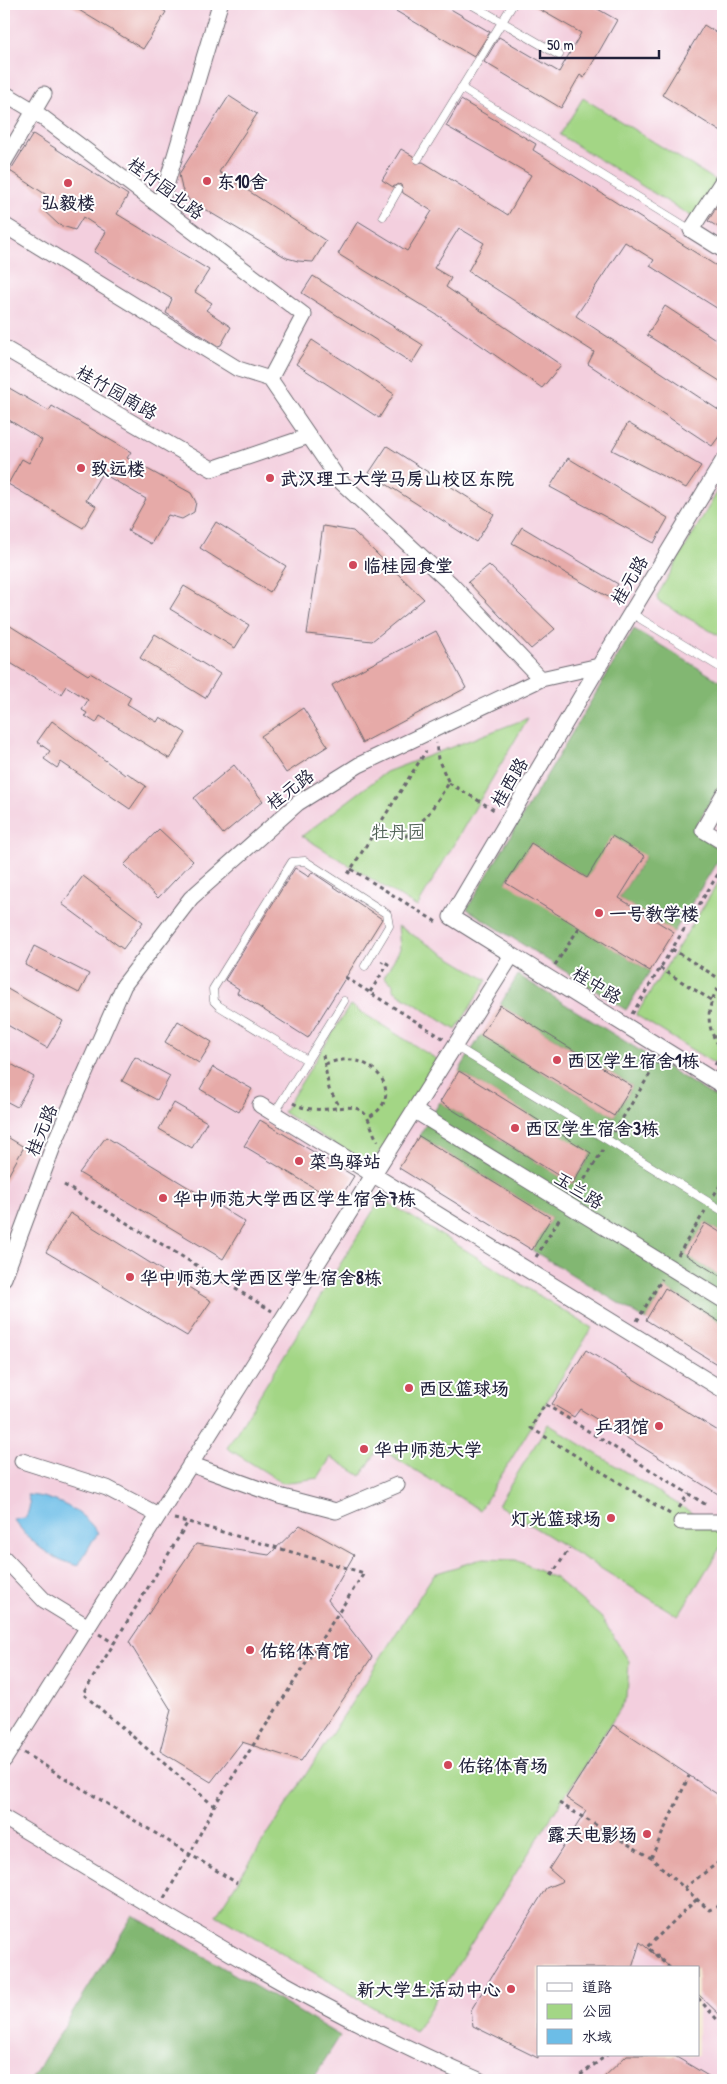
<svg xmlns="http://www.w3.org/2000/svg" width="727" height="2084" font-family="'Patrick Hand','LXGW WenKai TC',sans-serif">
	<rect width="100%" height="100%" fill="#fff"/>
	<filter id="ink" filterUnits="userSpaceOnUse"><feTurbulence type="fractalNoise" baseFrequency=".02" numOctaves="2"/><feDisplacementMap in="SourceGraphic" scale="10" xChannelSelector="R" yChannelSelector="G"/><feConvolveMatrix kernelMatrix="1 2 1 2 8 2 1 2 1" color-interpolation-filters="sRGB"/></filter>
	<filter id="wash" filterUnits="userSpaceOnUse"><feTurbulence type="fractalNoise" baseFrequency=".0096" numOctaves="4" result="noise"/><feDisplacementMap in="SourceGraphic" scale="20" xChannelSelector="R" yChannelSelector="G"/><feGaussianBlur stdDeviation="1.12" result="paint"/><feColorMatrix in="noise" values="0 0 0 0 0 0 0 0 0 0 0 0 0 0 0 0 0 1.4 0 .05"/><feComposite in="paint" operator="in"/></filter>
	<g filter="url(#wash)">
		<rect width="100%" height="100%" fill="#f3e7cf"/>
		<path fill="#f3cfde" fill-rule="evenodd" d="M4,4H723V2080H4ZM538,1968H698V2055H538Z"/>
		<path fill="#a3d685" stroke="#627c60" d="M583,98L717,181L694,218L560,135Z
			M723,482V638L658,601L657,596Z
			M528,718L417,907L302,836L386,772Z
			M723,875V1069L636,1015Z
			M398,926L487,980L456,1030L393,990V984L384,977L400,949Z
			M350,1005L438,1060L371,1167L283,1112Z
			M381,1198L592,1328L480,1510L379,1448L361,1476L331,1457L318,1478L283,1483L227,1448Z
			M548,1424L723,1532V1543L678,1616L498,1505Z
			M481,1559L516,1560L555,1578L601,1617L629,1661L627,1698L415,2032L216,1915L434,1574Z"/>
		<path fill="#82b772" stroke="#526c56" d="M634,629L723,683V780L693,831L723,852L674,932L619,898L645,857L613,837L587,878L531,843L506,882L650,971L626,1010L467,909Z
			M518,975L723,1102V1234L705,1223L686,1255L723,1278V1324L665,1288L646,1320L532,1250L551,1218L419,1136L440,1102L572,1184L591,1154L459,1071L481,1035L614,1116L632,1086L500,1005Z
			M133,1915L340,2036L312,2080H31Z"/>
		<path fill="#6cbde7" stroke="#477091" d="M27,1495C53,1496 85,1511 98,1534L93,1540L78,1566C48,1557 33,1545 13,1519L25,1518C30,1509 31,1504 27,1495Z"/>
		<g id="blocks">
			<path fill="#e6aaa8" d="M69,4H152L166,12L143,49Z
				M384,4H442L490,32L474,57Z
				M530,4H589L617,20L584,78L580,75L561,108L484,62L499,37L559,72L581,33Z
				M704,25L723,37V133L662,95Z
				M229,96L257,114L219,172L326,241L313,262L298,261L287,258L189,200L182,189L179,174Z
				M461,100L536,144L533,150L723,270V312L650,266L654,260L625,242L576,316L723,413V431L712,446L588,364L594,352L468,271L484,243L459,228L434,268L451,278L446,287L561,365L542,388L442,318L338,254L358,221L407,251L432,211L403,193L401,185L398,184L393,187L382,180L401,149L413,156L415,163L423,162L508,215L531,175L446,126Z
				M33,134L128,195L117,214L209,270L195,292L212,303L206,310L231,327L221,345L218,346L166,313L172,299L94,252L106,232L83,217L75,230L59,225L42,209L48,196L10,171Z
				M723,197V230L708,221Z
				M313,276L423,345L412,363L302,293Z
				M665,306L723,344V383L647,335Z
				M312,340L394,394L379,418L296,364Z
				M4,385L49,411L52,406L131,452L127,458L191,493L196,502L194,512L182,519L168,515L151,544L128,531L146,499L102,473L86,500L96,506L83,528L8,484L22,459L29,463L42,440L4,417Z
				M628,423L701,466L686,488L612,450Z
				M387,446L494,514L476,542L369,473Z
				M568,458L668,518L654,543L550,487Z
				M216,522L286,566L270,592L200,548Z
				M323,526L353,531L424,599L372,641L307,634Z
				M522,527L618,584L610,598L512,543Z
				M489,565L555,629L531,649L468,582Z
				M184,586L249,625L235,648L170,609Z
				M4,622L88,675L90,673L131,697L127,704L157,722L160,717L186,733L170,759L100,716L96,723L85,716L87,713L82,710L88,700L66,686L61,694L4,659Z
				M436,631L466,688L362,743L332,685Z
				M155,634L220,674L205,698L140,658Z
				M303,708L328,746L286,773L261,736Z
				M52,721L125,775L127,773L146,786L130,809L61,762L57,768L44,759L50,751L37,742Z
				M234,765L263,801L223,834L194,798Z
				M159,829L193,861L158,898L124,865Z
				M612,836L645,856L619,898L674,932L650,971L506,883L531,843L587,878Z
				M295,868L309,877L312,872L382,919L308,1038L237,993L239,989L225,980Z
				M83,876L143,922L123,949L62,904Z
				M34,946L89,974L79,993L25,965Z
				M4,987L63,1021L47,1048L4,1023Z
				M500,1005L632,1086L614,1116L481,1035Z
				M178,1021L212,1042L199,1063L165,1042Z
				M135,1057L170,1076L157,1100L122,1081Z
				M4,1060L34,1077L17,1107L4,1100Z
				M213,1067L252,1089L239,1112L200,1089Z
				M459,1071L591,1153L572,1184L440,1102Z
				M174,1103L207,1122L192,1148L159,1129Z
				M260,1120L354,1176L338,1202L244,1146Z
				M4,1135L24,1147L4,1183Z
				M419,1136L551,1218L532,1250L399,1168Z
				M106,1137L245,1222L223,1259L79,1173Z
				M70,1213L211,1301L187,1336L46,1252Z
				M705,1223L723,1234V1278L686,1255Z
				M665,1288L723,1324V1368L646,1320Z
				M586,1350L723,1434V1497L580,1409L574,1417L552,1404Z
				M300,1525L354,1555L328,1600L372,1657L301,1761L242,1742L211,1782L160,1751L171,1710L129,1642L196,1544L269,1555Z
				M613,1725L723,1798V2018L698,1994V1968H671L640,1942L632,1968H538V2058L473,2026L471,2010L546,1888L563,1881L549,1869L586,1811L566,1798Z
				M627,2055H673L715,2080H601Z"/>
		</g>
	</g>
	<g filter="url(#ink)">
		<use href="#blocks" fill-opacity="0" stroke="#6b676f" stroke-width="1"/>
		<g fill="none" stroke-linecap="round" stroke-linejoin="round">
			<defs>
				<path id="service" d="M471,4L559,55
					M461,88L691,230
					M418,159L513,4
					M383,216L398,190
					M631,613L723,669
					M455,1046L723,1211
					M307,1060L219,1006L214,1001L213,989L292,862L305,861L387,914L389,926L365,966
					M274,1114L344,1001"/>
				<path id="minor" d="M4,93L34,111L304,315L270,379L339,480L451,584L541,679
					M4,162L44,94
					M723,180L691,230L723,250
					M160,206L220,4
					M4,225L238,369L270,379
					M4,348L212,469L309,436
					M599,666L451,917L723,1086
					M723,795L703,830L723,842
					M260,1105L723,1390
					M415,1111L723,1300
					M4,1278L54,1144L124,985L191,898L298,803L359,765L541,679L599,666L723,461
					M22,1461L107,1488L158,1515
					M190,1464L279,1496L336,1511L397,1485
					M681,1522H723
					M4,1558L44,1600L88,1627
					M4,1760L512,955
					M4,1818C159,1910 312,2009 479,2080"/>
			</defs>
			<use href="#service" stroke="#6b676f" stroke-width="9"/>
			<use href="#minor" stroke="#6b676f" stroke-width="17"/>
			<path stroke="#6b676f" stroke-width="3" stroke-dasharray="4 4" stroke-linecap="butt" d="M449,783L496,811
				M374,833L404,838L427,816L449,783L438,759L436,743
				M351,869L438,923
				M348,874L426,751
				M672,949L723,981
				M555,965L579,928
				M660,968L711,1000
				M345,977L444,1039
				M723,982C705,1003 704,1030 723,1050
				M370,992L388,964L383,961L382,963
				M632,1014L723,866
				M323,1055L329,1089L340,1107
				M325,1064C334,1061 343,1059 352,1060C383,1064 402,1101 367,1118
				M715,1065L723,1052
				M293,1103C319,1119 350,1098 364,1113C371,1120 372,1133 378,1141
				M614,1132L658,1061
				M64,1185L272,1311
				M576,1193L603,1150
				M714,1195L723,1181
				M678,1255L705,1211
				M536,1257L560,1218
				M637,1321L662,1279
				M679,1508L688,1494
				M670,1514L531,1428L545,1404L708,1506
				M174,1519L188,1522
				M551,1576L569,1549
				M99,1634L114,1643
				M24,1753L237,1883
				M559,1803L651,1858L709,1910L723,1904
				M651,1858L689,1776
				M684,1888L723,1859
				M164,1898L190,1854L214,1806L364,1573L188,1522L83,1694L214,1806
				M670,1968L647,1947L697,1899
				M698,1998L723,2026
				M574,2080L607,2055"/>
			<use href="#service" stroke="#fff" stroke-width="8"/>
			<use href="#minor" stroke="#fff" stroke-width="15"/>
		</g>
	</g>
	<g fill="#d1495b" stroke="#fff" stroke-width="2">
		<circle cx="207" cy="181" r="5"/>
		<circle cx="68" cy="183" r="5"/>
		<circle cx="81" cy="468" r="5"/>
		<circle cx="270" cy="478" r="5"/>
		<circle cx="353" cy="565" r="5"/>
		<circle cx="599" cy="913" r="5"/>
		<circle cx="557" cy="1060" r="5"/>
		<circle cx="515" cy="1128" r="5"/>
		<circle cx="299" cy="1161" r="5"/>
		<circle cx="163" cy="1198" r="5"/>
		<circle cx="130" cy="1277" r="5"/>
		<circle cx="409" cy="1388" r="5"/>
		<circle cx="659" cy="1426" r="5"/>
		<circle cx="364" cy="1449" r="5"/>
		<circle cx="611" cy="1518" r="5"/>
		<circle cx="250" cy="1650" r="5"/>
		<circle cx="448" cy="1765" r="5"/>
		<circle cx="647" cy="1834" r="5"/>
		<circle cx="511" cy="1989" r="5"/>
	</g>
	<g text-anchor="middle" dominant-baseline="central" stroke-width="4" stroke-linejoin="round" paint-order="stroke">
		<g font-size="18" font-weight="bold" fill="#22223b" stroke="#fff" text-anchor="start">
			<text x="217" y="181">东10舍</text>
			<text x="68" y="202" text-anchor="middle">弘毅楼</text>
			<text x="91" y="468">致远楼</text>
			<text x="280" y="478">武汉理工大学马房山校区东院</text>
			<text x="363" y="565">临桂园食堂</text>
			<text x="609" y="913">一号教学楼</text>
			<text x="567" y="1060">西区学生宿舍1栋</text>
			<text x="525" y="1128">西区学生宿舍3栋</text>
			<text x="309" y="1161">菜鸟驿站</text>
			<text x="173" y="1198">华中师范大学西区学生宿舍7栋</text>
			<text x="140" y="1277">华中师范大学西区学生宿舍8栋</text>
			<text x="419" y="1388">西区篮球场</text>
			<text x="649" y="1426" text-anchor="end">乒羽馆</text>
			<text x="374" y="1449">华中师范大学</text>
			<text x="601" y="1518" text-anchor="end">灯光篮球场</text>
			<text x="260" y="1650">佑铭体育馆</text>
			<text x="458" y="1765">佑铭体育场</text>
			<text x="637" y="1834" text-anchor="end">露天电影场</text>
			<text x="501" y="1989" text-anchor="end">新大学生活动中心</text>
		</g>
		<g font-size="18" fill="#22223b" stroke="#fff">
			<text transform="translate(166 188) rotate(37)">桂竹园北路</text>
			<text transform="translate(117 392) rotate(30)">桂竹园南路</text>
			<text transform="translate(629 580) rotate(-59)">桂元路</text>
			<text transform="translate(509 782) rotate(-59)">桂西路</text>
			<text transform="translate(290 789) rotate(-37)">桂元路</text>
			<text transform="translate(597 985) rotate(32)">桂中路</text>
			<text transform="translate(41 1130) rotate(-67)">桂元路</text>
			<text transform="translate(579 1190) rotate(32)">玉兰路</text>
		</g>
		<g font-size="18" fill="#4f6155" stroke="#fff">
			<text x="398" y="831">牡丹园</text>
		</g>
	</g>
	<rect width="727" height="2084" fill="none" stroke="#fff" stroke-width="20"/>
	<rect x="537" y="1966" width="162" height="90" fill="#ffffff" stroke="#a7a7b1"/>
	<rect x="547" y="1983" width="25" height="8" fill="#ffffff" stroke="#a7a7b1"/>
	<text x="582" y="1992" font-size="15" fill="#22223b">道路</text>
	<rect x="547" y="2004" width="25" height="15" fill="#a3d685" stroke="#a7a7b1"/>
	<text x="582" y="2016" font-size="15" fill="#22223b">公园</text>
	<rect x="547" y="2029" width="25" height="15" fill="#6cbde7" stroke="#a7a7b1"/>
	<text x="582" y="2042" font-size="15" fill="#22223b">水域</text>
	<path d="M540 50v8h119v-8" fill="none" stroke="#22223b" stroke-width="2.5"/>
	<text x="547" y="50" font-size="15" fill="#22223b" stroke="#ffffff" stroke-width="4" paint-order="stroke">50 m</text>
</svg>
